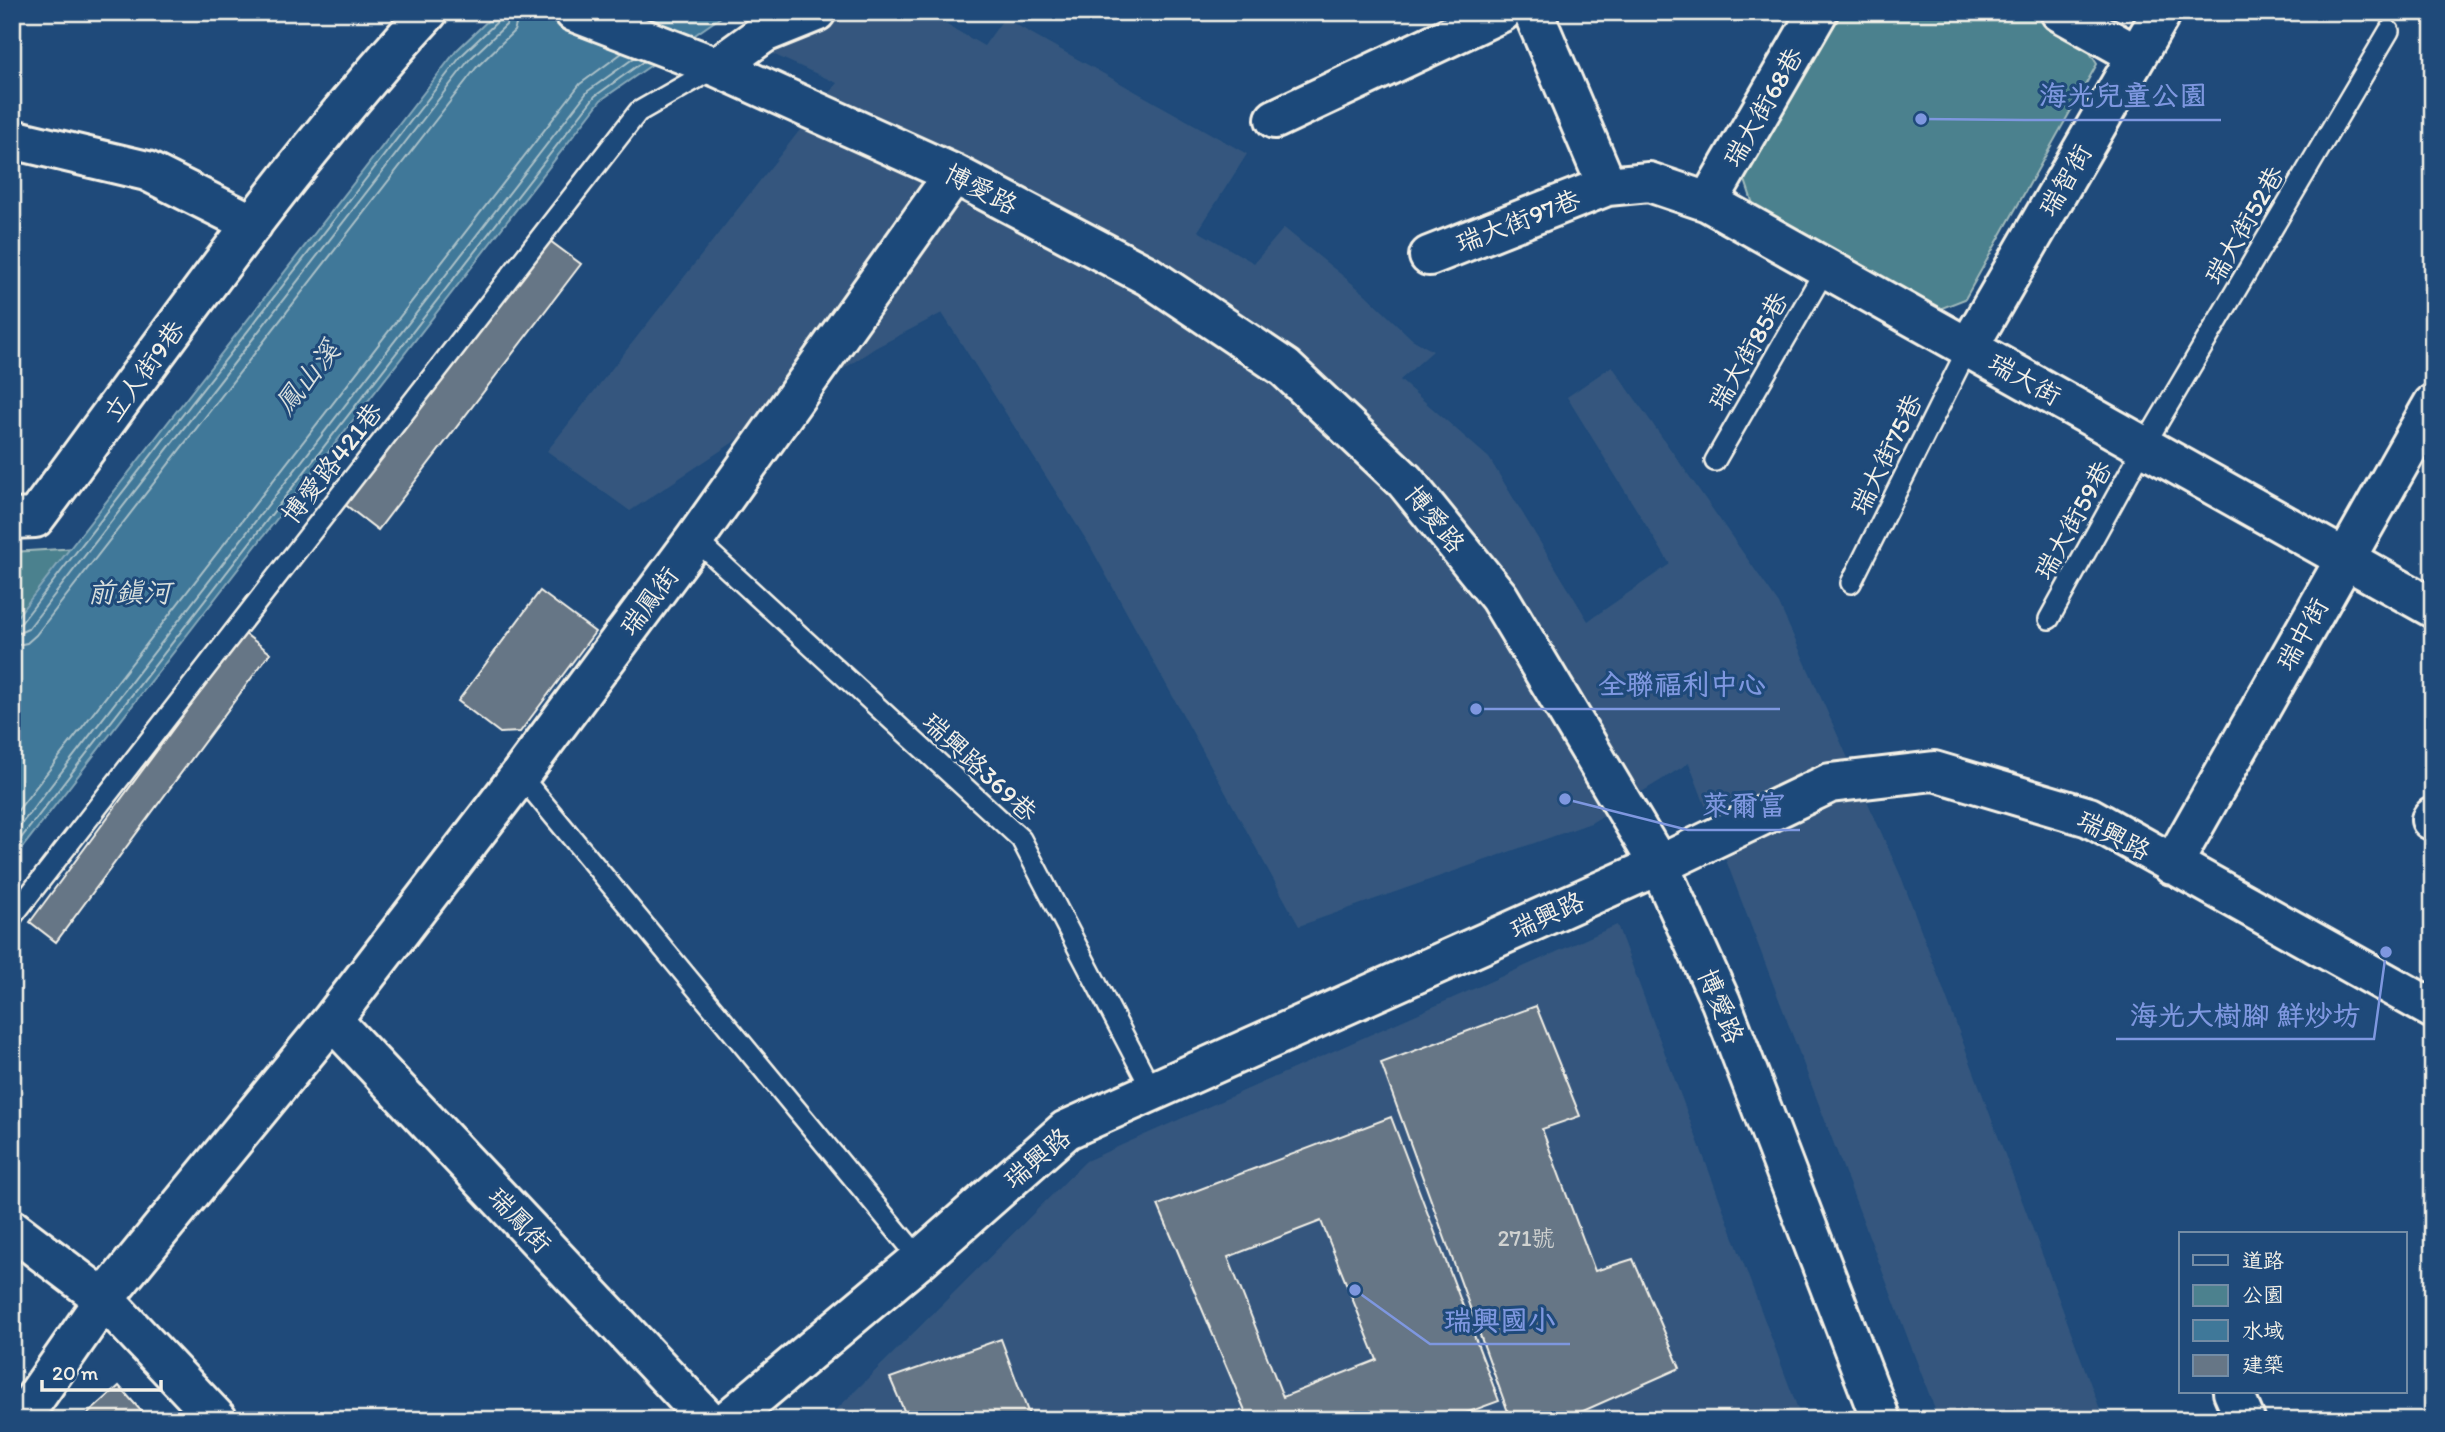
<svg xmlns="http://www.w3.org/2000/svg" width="2445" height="1432" font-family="Itim,'LXGW WenKai TC',sans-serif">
	<rect width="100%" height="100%" fill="#1f4a7a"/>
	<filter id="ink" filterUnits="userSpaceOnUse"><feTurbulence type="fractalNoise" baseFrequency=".0143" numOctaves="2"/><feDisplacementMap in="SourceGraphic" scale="14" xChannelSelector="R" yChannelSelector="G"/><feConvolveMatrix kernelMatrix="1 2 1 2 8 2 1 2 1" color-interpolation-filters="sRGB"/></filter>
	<g filter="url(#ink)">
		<path fill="#34577e" d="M822,12H924L984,46L1004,18L1247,154L1198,231L1254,263L1284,228L1365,294L1412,339L1433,351L1400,380L1489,458L1588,621L1670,564L1567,397L1612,366L1779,604L1902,879L2104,1420H1939L1689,763L1591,823L1299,926L1089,544L942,313L875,348L630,511L547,451L837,83L768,52Z
			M1617,925L1802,1420H826L1086,1161Z"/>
		<path fill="#4c818e" stroke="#a0b9bb" stroke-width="2" d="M1839,12H2036L2080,37L2097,64L1965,299L1937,310L1754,207L1743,174Z
			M79,548L12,632V552Z"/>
		<path fill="#3f7899" stroke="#87a8b9" stroke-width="2" d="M497,12H728L601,100L12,861V623L457,50Z"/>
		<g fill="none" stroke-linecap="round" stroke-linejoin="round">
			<path stroke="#acc1c8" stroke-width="2" d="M12,627L21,623L462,55L499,20L501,12
				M12,636L28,629L469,60L506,25L510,12
				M12,646L27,643L36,635L476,68L514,31L520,12
				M12,818L580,84L622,53
				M12,836L588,91L634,58
				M12,850L595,96L644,61"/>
		</g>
		<path fill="#667686" stroke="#f4f1e8" stroke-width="2" fill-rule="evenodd" d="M546,238L581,264L378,530L343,503Z
			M540,591L595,632L520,732L500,733L458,701Z
			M244,633L270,653L56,942L30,922Z
			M1536,1006L1580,1116L1542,1129L1595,1271L1633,1259L1680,1368L1563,1420H1511L1381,1063Z
			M1391,1117L1499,1401L1447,1420H1249L1158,1205ZM1321,1221L1377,1360L1283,1397L1228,1257Z
			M1001,1339L1031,1420H908L890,1378Z
			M119,1386L149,1420H81Z"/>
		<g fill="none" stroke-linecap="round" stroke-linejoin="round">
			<defs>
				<path id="service" d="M1715,461L1826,268
					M695,539L1021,839L1152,1090
					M1851,583L1968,348
					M2049,619L2144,446L2389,31
					M520,775L920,1259
					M12,917L638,112L717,67"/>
				<path id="minor" d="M574,12L717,67L954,174L1148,276L1285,368L1405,481L1499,597L1659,865L1721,1002L1881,1420
					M1533,12L1607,186
					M2060,12L2137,55
					M717,67L764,33L816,12
					M1275,119L1502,12
					M12,139L147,171L253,224
					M1708,202L1818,12
					M1429,256L1607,186L1649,182L1708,202L2433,608
					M1968,348L2162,12
					M12,519L35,518C162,347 284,169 428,12
					M2431,820L2433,817
					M2172,865L2433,404
					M12,1229L104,1299L218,1420
					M2233,1392L2245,1420
					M20,1420L104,1299L332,1020
					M708,1420L332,1020L520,775L695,539L954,174
					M728,1420L920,1259L1066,1130L1659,865L1830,783L1934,771L2089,817L2433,1009"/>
			</defs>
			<use href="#service" stroke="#f4f1e8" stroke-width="24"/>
			<use href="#minor" stroke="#f4f1e8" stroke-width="44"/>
			<use href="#service" stroke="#1f4a7a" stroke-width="19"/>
			<use href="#minor" stroke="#1f4a7a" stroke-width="38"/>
		</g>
	</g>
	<g text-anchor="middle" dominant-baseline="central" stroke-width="6" stroke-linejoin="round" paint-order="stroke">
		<g font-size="23" fill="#d0d2d0">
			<text x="1526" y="1238">271號</text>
		</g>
		<g font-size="26" fill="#f4f1e8" stroke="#1f4a7a">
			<text transform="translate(1763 107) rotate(-60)">瑞大街68巷</text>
			<text transform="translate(2065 180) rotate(-60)">瑞智街</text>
			<text transform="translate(981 189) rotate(27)">博愛路</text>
			<text transform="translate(1518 221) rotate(-21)">瑞大街97巷</text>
			<text transform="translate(2244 225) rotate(-60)">瑞大街52巷</text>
			<text transform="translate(1748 351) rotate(-60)">瑞大街85巷</text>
			<text transform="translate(144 371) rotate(-54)">立人街9巷</text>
			<text transform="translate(2025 379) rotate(29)">瑞大街</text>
			<text transform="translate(1886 454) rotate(-64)">瑞大街75巷</text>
			<text transform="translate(332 463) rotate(-52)">博愛路421巷</text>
			<text transform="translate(1435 519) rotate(51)">博愛路</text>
			<text transform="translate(2073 520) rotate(-61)">瑞大街59巷</text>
			<text transform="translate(649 601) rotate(-53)">瑞鳳街</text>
			<text transform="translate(2302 634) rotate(-61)">瑞中街</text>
			<text transform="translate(980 767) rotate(43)">瑞興路369巷</text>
			<text transform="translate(2114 835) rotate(27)">瑞興路</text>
			<text transform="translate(1547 915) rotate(-24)">瑞興路</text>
			<text transform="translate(1721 1006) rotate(67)">博愛路</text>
			<text transform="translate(1037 1158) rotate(-40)">瑞興路</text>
			<text transform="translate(520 1220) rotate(47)">瑞鳳街</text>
		</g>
		<g font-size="28" font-style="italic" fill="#d9dfdc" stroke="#1f4a7a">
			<text transform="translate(307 377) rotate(-51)">鳳山溪</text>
			<text x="129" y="592">前鎮河</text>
		</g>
	</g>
	<path fill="none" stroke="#7e97df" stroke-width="2.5" d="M1921 119L2025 120H2221M1476 709L1584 709H1780M1565 799L1688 830H1800M2386 952L2374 1039H2116M1355 1290L1430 1344H1570"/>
	<g fill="#7e97df" stroke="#1f4a7a" stroke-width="2.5">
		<circle cx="1921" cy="119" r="7"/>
		<circle cx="1476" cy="709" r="7"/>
		<circle cx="1565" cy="799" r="7"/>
		<circle cx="2386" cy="952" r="7"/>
		<circle cx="1355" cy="1290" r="7"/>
	</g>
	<g font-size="28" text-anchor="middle" font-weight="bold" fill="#7e97df" stroke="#1f4a7a" stroke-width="6" stroke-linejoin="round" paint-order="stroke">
		<text x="2123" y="105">海光兒童公園</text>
		<text x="1682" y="694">全聯福利中心</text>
		<text x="1744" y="815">萊爾富</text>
		<text x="2245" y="1025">海光大樹腳 鮮炒坊</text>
		<text x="1500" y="1330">瑞興國小</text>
	</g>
	<rect width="2445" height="1432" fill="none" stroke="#1f4a7a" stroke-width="42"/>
	<rect x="21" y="21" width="2403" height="1390" fill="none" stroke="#f4f1e8" stroke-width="2.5" filter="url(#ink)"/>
	<rect x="2179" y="1232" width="228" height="161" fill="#1f4a7a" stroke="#748da6" stroke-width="2"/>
	<rect x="2193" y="1255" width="35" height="10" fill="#1f4a7a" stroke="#748da6" stroke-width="2"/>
	<text x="2242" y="1268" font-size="21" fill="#f4f1e8">道路</text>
	<rect x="2193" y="1285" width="35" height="21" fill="#4c818e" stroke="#748da6" stroke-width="2"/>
	<text x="2242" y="1302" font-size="21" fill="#f4f1e8">公園</text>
	<rect x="2193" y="1320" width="35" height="21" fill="#3f7899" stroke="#748da6" stroke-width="2"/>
	<text x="2242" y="1338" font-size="21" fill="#f4f1e8">水域</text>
	<rect x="2193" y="1355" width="35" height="21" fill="#667686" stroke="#748da6" stroke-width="2"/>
	<text x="2242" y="1372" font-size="21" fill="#f4f1e8">建築</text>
	<path d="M42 1380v10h119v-10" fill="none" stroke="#f4f1e8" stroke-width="3.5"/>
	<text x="52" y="1380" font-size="21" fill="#f4f1e8" stroke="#1f4a7a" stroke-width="5" paint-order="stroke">20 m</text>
</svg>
